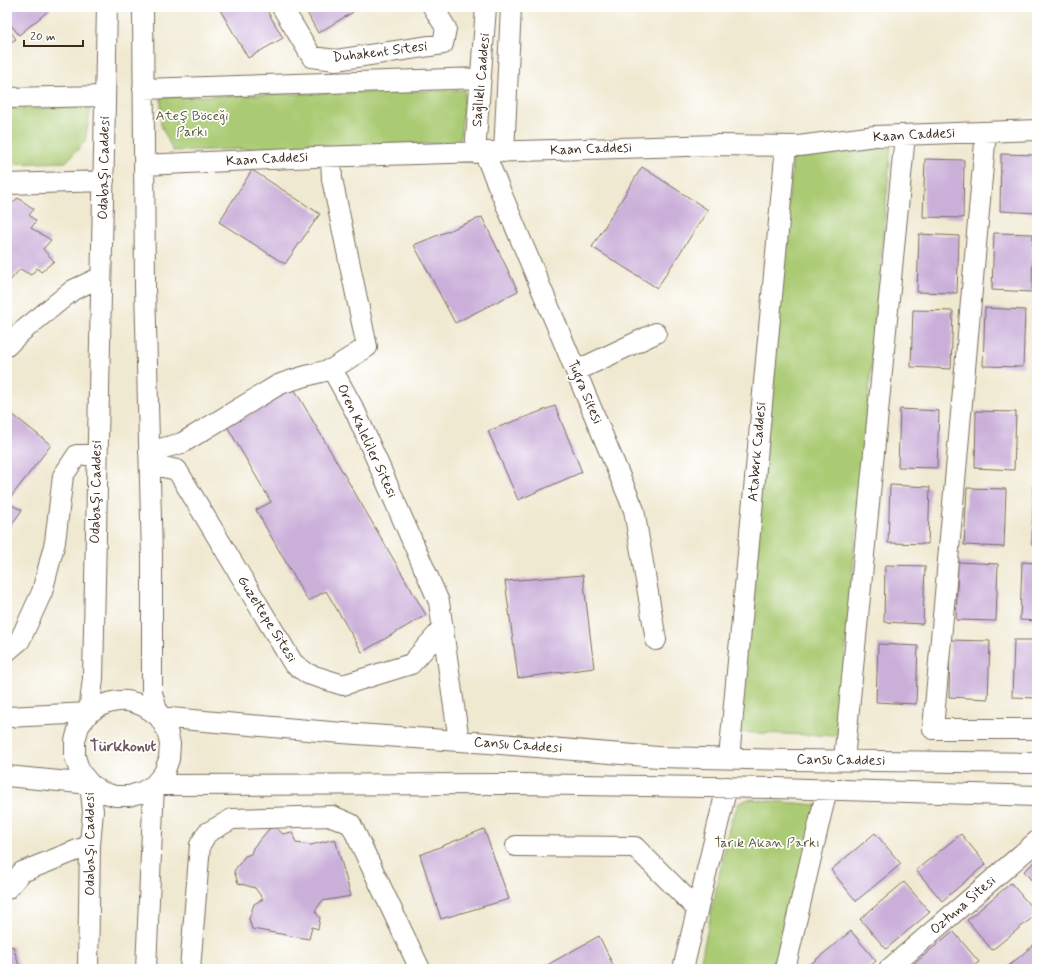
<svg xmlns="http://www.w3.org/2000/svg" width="1044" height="976" font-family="Mynerve,sans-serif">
	<rect width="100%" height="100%" fill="#fff"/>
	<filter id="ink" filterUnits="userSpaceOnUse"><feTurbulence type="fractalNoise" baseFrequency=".025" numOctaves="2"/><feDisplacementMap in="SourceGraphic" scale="8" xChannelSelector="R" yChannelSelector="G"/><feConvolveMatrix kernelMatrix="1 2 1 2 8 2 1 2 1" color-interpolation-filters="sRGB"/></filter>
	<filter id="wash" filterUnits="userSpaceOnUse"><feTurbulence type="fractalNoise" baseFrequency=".012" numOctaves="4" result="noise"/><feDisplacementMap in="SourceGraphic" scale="16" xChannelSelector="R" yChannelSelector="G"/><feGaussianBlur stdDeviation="0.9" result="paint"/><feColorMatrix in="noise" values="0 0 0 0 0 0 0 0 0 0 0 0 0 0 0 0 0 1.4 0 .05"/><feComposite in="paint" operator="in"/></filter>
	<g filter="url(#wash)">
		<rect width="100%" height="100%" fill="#f0e9d1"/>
		<path fill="#aacb73" stroke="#727a48" d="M465,90L460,143L173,151L161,125V97Z
			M91,107L85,142L66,162L7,164V109Z
			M891,147L838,736L731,732L793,158Z
			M748,799L818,805L776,969H699L731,820L739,803Z"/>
		<g id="blocks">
			<path fill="#caafd9" d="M7,7H53L19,35L7,20Z
				M221,7H265L283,38L248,58L219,8Z
				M304,7H350L353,12L318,33Z
				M7,27L16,39L7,46Z
				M1001,154L1037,155V213L1000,211Z
				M925,159L964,160L963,218L923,217Z
				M642,167L708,210L657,288L592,247Z
				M252,170L320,214L285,264L219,222Z
				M18,198L34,209L29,215L36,221L31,228L51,240L43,249L54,261L41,272L37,268L31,275L20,269L8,283L7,282V204L9,206Z
				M482,217L518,291L455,323L414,245Z
				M994,233L1033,234L1032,292L992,290Z
				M919,234L959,236L957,293L917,292Z
				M985,308L1025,310L1023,367L983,366Z
				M913,310L953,311L951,369L911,367Z
				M292,385L426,615L362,652L326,591L308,601L256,510L271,502L225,423Z
				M555,406L582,472L518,500L488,431Z
				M900,409L939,411L937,468L898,467Z
				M7,410L51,445L7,502Z
				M976,411L1016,412L1014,470L975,468Z
				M890,485L930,487L928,544L888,543Z
				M1034,487L1037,488V545H1032Z
				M967,488L1006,489L1004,547L964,545Z
				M7,503L22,510L7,531Z
				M958,562L998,564L996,621L956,620Z
				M1022,562L1037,563V621L1020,620Z
				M885,565L925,566L923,624L884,622Z
				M583,575L594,668L518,678L505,581Z
				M950,640L990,641L988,699L949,697Z
				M1014,640H1037V698L1012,697Z
				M878,644L918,646L916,704L876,702Z
				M275,827L283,834L292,832L296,843L311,845L335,839L351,896L322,901L315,911L320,918L318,929L312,927L309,939L252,929L249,919L254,904L263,899L255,888L238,883L234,871L245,856L251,854L253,848L269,829Z
				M484,829L509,899L441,919L420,855Z
				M875,833L901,864L856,901L831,870Z
				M961,834L986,864L942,901L916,870Z
				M1037,860V887L1024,871Z
				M904,882L930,912L886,949L860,919Z
				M1011,883L1037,914L992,950L967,920Z
				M851,931L876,961L867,969H807L806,968Z
				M953,931L979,962L970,969H909V968Z
				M599,936L615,969H540Z
				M1037,942V969H1005Z
				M13,946L20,969H7V948Z"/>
		</g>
	</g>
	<g filter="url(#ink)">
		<use href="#blocks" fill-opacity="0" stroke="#7a6d5d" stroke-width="1"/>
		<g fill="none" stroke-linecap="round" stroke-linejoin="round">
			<defs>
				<path id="minor" d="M143,7L145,287L152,557V693L159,717L167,730L170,744L169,759L164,773L154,785L146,969
					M282,7L312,57L336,60L443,44L446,28L433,7
					M143,89L481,78
					M7,98L105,96
					M986,132L933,729H1037
					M484,152L634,510L656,640
					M504,152L511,7
					M475,153L486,7
					M331,157L332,179L367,347L332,369L356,413L439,602L459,741
					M144,165L315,157L653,147L717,145L799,146L875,136L1037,130
					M7,184L104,181
					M7,346L20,333L73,290L101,277
					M576,371L656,333
					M149,452L182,443L278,385C296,378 314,374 332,369
					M150,464L177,470L293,663L308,674L343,685L411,664L443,628
					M7,651L20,640L42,592L55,542L63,476L77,455H97
					M7,717L89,713C114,695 136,697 159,717L342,733L489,743L658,757L792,760L1037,763
					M729,758L786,146
					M844,760L905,135
					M7,776L90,784L102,792L115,796H129L142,792L154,785L518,784L776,788L1037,796
					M516,846L635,847L697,909
					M7,889L22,872L90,845
					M88,969L90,845L93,811L90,784L80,772L75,757V741L79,726L89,713L93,678L107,7
					M190,969L200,845L207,833L232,819L332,816L351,824L420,969
					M683,969L727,787
					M785,969L827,789
					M889,969L1037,841"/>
			</defs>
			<use href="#minor" stroke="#7a6d5d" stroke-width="22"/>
			<use href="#minor" stroke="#fff" stroke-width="20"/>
		</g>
	</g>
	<g text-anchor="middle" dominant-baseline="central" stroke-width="3.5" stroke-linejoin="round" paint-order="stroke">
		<g font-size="14" fill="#3b2a1e" stroke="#fff">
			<text transform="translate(380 52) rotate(-7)">Duhakent Sitesi</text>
			<text transform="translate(481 80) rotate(-85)">Sağlıklı Caddesi</text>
			<text transform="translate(914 135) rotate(-3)">Kaan Caddesi</text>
			<text transform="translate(591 149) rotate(-2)">Kaan Caddesi</text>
			<text transform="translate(267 159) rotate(-3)">Kaan Caddesi</text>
			<text transform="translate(104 168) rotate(-89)">Odabaşı Caddesi</text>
			<text transform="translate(585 392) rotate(67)">Tugra Sitesi</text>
			<text transform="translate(367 441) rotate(65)">Oren Kaleliler Sitesi</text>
			<text transform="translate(757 452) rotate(-85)">Ataberk Caddesi</text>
			<text transform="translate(96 492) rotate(-89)">Odabaşı Caddesi</text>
			<text transform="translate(267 619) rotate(58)">Guzeltepe Sitesi</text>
			<text transform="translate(518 745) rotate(4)">Cansu Caddesi</text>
			<text transform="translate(841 760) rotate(1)">Cansu Caddesi</text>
			<text transform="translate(90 844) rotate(-90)">Odabaşı Caddesi</text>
			<text transform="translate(963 905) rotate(-41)">Oztuna Sitesi</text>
		</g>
		<g font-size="14" fill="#5c5a38" stroke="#fff">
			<text x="192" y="116">Ateş Böceği<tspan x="192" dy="16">Parkı</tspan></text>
			<text x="767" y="843">Tarık Akan Parkı</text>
		</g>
		<g font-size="16" font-weight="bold" fill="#6d595f" stroke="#fff">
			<text x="123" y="746">Türkkonut</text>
		</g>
	</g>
	<rect width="1044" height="976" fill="none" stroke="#fff" stroke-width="24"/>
	<path d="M24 40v6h59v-6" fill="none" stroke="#3b2a1e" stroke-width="2"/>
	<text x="30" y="40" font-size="12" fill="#3b2a1e" stroke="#ffffff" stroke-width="3" paint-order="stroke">20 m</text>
</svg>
